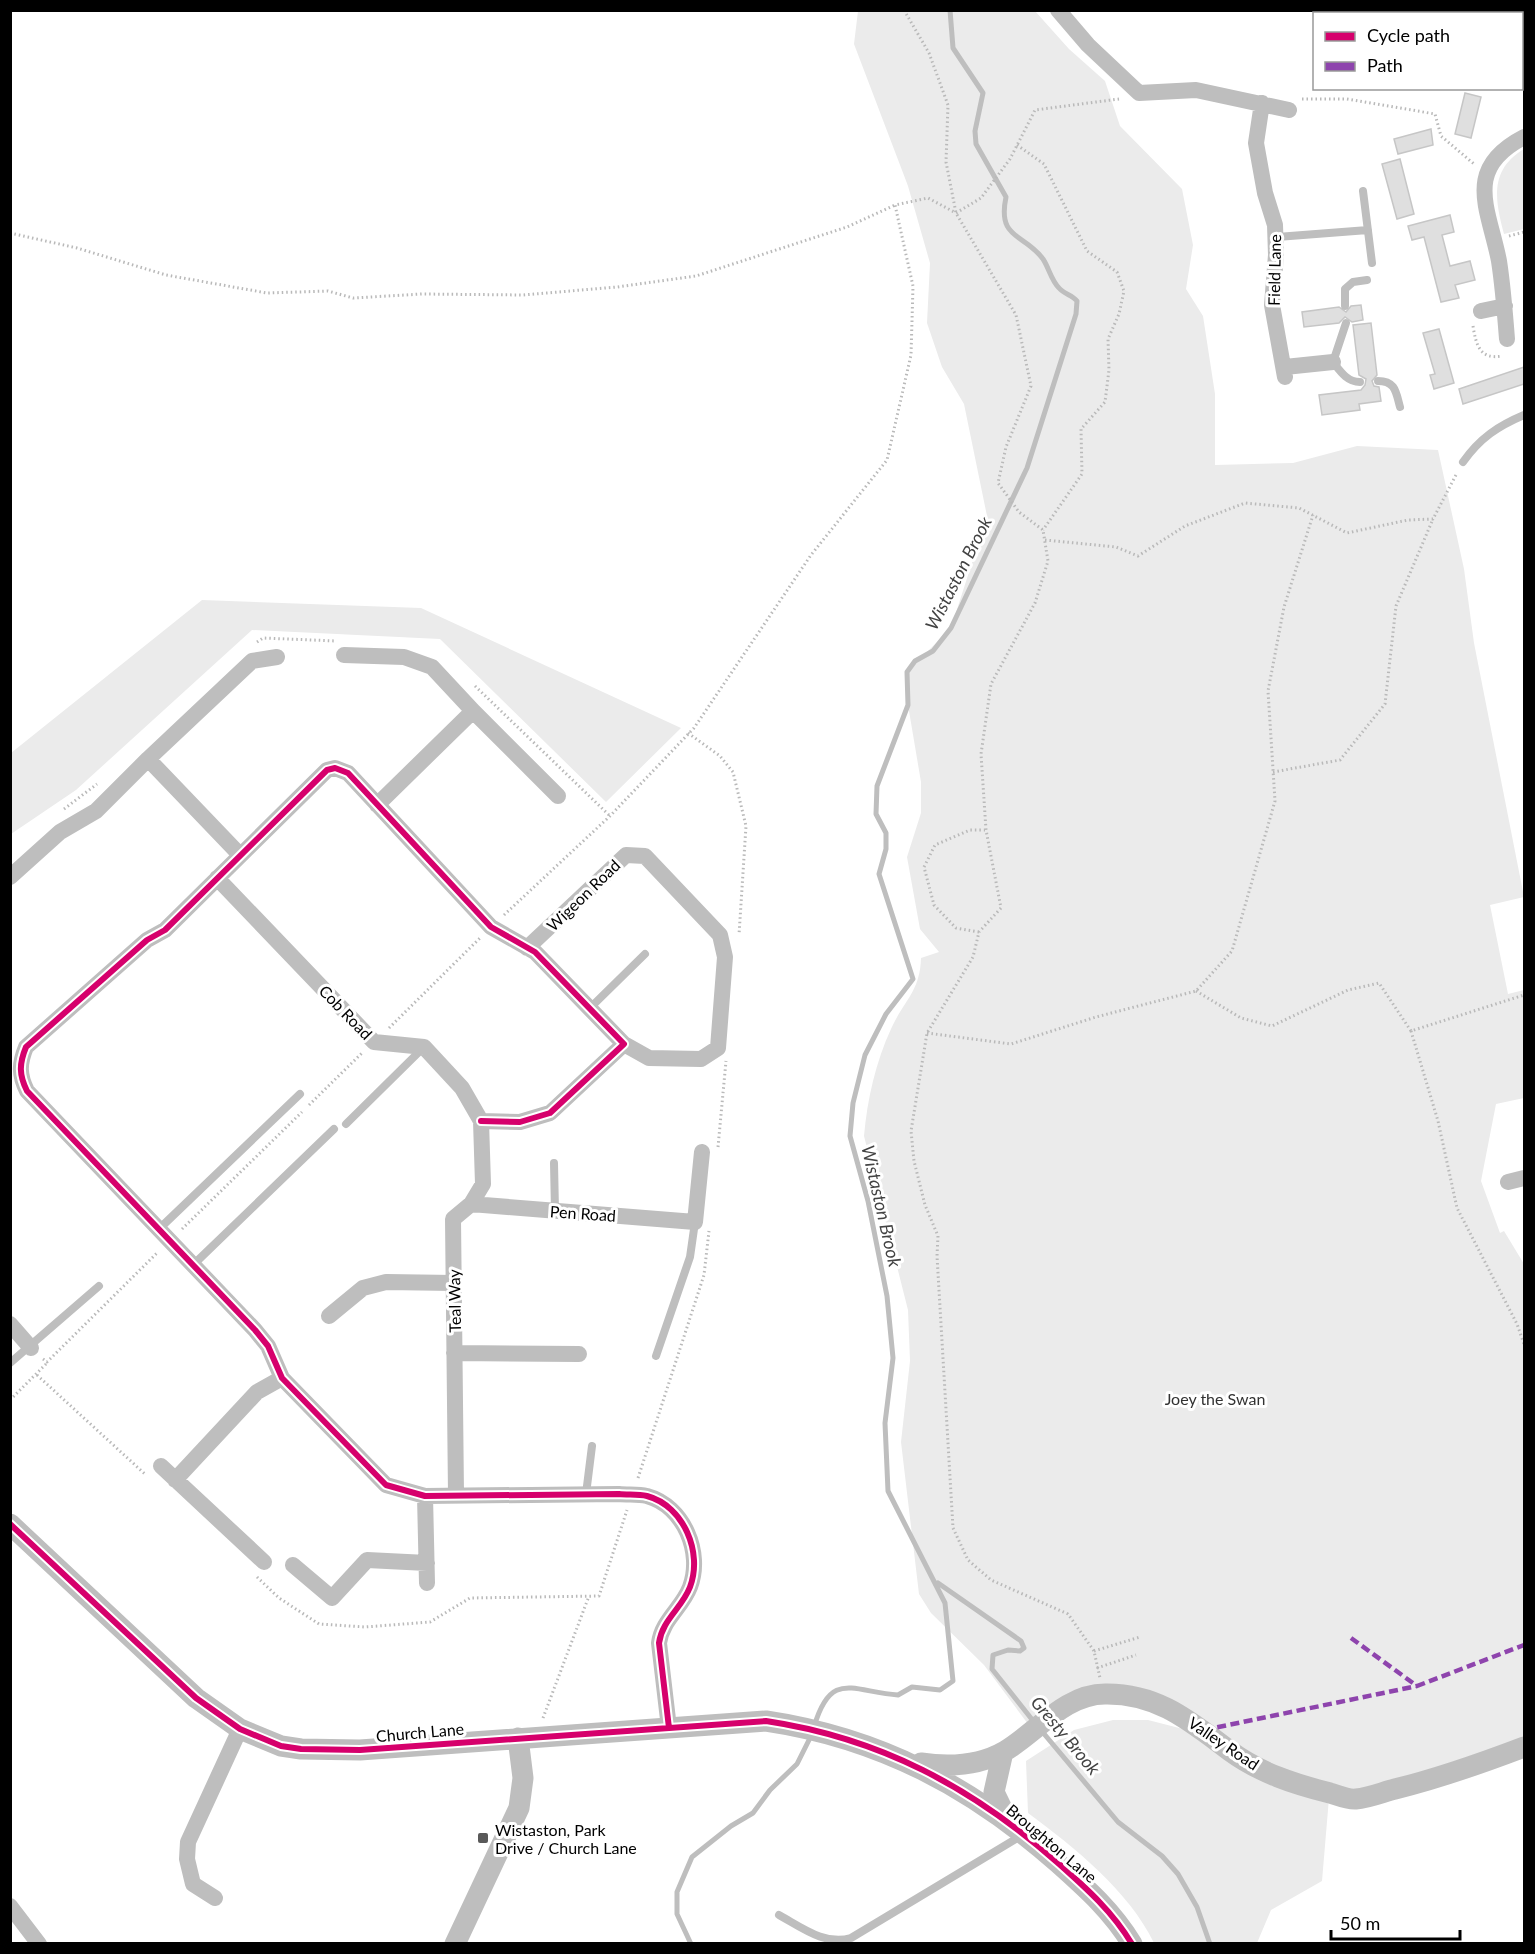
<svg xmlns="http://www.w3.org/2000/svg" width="1535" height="1954" font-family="Lato,sans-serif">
	<rect width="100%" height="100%" fill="#fff"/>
	<path fill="#ebebeb" d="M858,11H1035L1069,49L1105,81L1120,126L1182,189L1193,245L1186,289L1203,316L1215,394V465L1293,463L1357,446L1438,450L1464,569L1474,643L1524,897L1490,905L1508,994L1524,990V1098L1496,1104L1481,1181L1500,1233L1504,1231L1524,1264V1747L1329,1798L1322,1881L1271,1910L1257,1943H1154C1129,1891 1074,1847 1028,1813L1026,1761L1074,1730L1113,1720H1148L1187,1730H1203L1104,1694L1028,1724L984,1665L931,1613L919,1594L901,1442L910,1361L908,1310L864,1136C867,1100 876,1061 891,1029C904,1000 920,992 921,958L939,952L920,929L907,857L921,813V782L908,705L907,672L951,628L987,516L964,404L942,367L927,323L930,263L908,186L854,44Z
		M1524,149V229L1504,234C1495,200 1489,170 1524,149Z
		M202,600L421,608L681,728L606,802L440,639L252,630L76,790L11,834V753Z"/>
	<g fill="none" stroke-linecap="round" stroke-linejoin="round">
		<path stroke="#bebebe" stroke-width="5" d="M938,1583L1021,1641L1024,1648L1020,1651L1008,1650L993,1655L992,1669L1034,1722
			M814,1727C831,1669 853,1692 898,1695L912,1687L940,1690L953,1681L945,1603L888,1491L885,1423L893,1358L887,1296L868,1201L850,1136L853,1103L865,1055L886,1014L913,979L879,874L886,849V833L876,814L877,786L908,705L907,672L915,661L933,651L951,628L1027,468L1076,314L1077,301C1072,295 1064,294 1059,288C1051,280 1049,268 1043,259C1024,233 997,240 1006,197L976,144L975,131L983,93L953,48L950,10
			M1040,1729L1118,1822L1162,1856L1178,1874L1197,1907L1210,1944
			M691,1944L677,1914V1892L692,1857L731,1826L753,1813L770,1790L797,1764L811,1736"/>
	</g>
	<path fill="#dfdfdf" stroke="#c6c6c6" stroke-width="1.5" d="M1465,93L1481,97L1471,138L1455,134Z
		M1431,129L1433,145L1398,154L1394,139Z
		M1400,159L1414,214L1397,219L1382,164Z
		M1450,215L1454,232L1442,235L1450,266L1470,261L1475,280L1455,285L1459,298L1441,302L1424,237L1412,240L1408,226Z
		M1361,305L1363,320L1352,322L1345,317L1339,323L1304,327L1302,312L1339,307L1346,312L1351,306Z
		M1371,323L1377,375L1372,381L1374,386L1379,387L1381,401L1359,404L1360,410L1322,415L1319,395L1361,390L1365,385L1366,379L1359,375L1353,325Z
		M1439,329L1454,383L1434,389L1430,375L1435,374L1423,333Z
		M1524,367V384L1463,404L1459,389Z"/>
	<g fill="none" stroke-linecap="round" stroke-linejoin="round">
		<path stroke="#b9b9b9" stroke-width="3" stroke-dasharray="1.5 3" stroke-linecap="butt" d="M904,10L929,53L948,105L946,162L956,213L1016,315L1031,386L1006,447L998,483L1019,512L1043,530L1048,561L1035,603L991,684L981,754L986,830L1001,908L979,932L973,957L927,1033L911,1131L914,1161L925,1205L938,1236L937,1256L953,1528L968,1560L991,1580L1068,1614L1094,1651L1100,1678
			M1302,99H1347L1435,114L1441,136L1474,164
			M1017,145L1044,164L1087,251L1117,272L1124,291L1119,314L1108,339L1109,370L1105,402L1081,429L1082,474L1043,530
			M10,233L77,248L166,275L267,293L328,291L353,298L422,294L523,295L617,287L696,276L847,227L895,205
			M1509,236L1524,232
			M1473,326C1476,345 1480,360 1502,356
			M1045,540L1116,547L1138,556L1185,526L1245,503L1299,508L1347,533L1408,520L1433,519L1457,473
			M257,642L263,638L336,641
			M475,686L610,816
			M688,733L720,756L733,772L746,826L739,935
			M1273,772L1340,760L1385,704L1396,606L1433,519
			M64,809L97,784
			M504,915L610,816L694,728L811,555L887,460L911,355L913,286L895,205L928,198L956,213L981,198L1010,159L1035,110L1119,99
			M979,932L956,928L934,905L924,867L935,845L970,830H985
			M1196,991L1241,1018L1272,1026L1348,990L1379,983L1411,1031L1524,995
			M389,1028L480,938
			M1411,1031L1438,1121L1457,1208L1517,1324L1524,1344
			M927,1033L1011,1044L1096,1017L1196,991L1232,951L1275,801L1268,691L1284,607L1313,515
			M309,1105L362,1053
			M718,1147L726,1061
			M182,1229L302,1112
			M43,1359L47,1362L158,1252
			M37,1375L146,1475
			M10,1400L47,1363
			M638,1478L704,1275L709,1231
			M257,1577L279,1598L319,1624L365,1627L430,1622L470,1598L599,1596L627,1510
			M1094,1651L1140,1637
			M1097,1668L1136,1655
			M543,1718L589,1596"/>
		<path stroke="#bebebe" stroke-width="8" d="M1522,34H1524
			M1363,191L1372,263
			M1277,237L1368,230
			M1345,306V289L1353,282L1367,280
			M1346,323L1333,362C1340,371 1347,382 1360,382
			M1378,381C1396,381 1396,393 1400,407
			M1463,462C1480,438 1498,426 1524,415
			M589,1009L645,954
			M346,1124L424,1047
			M554,1163L555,1211
			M159,1229L300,1094
			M193,1265L334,1129
			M656,1356L690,1257L695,1222
			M10,1363L99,1286
			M586,1494L592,1446
			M779,1915C801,1927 825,1946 851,1938L1024,1834"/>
		<path stroke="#bebebe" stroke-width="16" d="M1058,10L1088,45L1139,93L1196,90L1289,110
			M1440,10L1447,14
			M1262,103L1256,143L1265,193L1275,225L1276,255L1272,305L1285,377
			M1481,311L1505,306
			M1507,339C1505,313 1503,287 1499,261C1489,209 1462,169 1524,137
			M1285,367L1333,362
			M344,655L404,657L432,667L473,711
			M377,805L473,711L558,796
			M240,855L148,759L252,661L277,657
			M10,877L60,832L96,811L148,759
			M217,878L374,1042L424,1047L462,1088L481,1121L483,1184L471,1204L453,1219L456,1494
			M527,948L626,855L645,856L720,935L725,957L718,1048L701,1059L649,1058L624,1044
			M481,1121L520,1122L550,1113L624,1044L535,952L491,927L348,773L335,768L327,770L165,930L147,940L26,1047C19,1064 19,1075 27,1091L255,1330L268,1346L282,1378L386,1485L425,1496L619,1494C628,1495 638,1494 647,1496C684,1506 703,1553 690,1587C682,1608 662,1620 659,1643L669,1728
			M1508,1182L1524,1178
			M471,1204L695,1222L702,1152
			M329,1316L363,1288L386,1282L454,1283
			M10,1324L31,1348
			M454,1353L579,1354
			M161,1466L264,1562
			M175,1480L257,1392L282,1378
			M425,1496L427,1583
			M293,1565L332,1598L367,1560L427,1563
			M215,1898L193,1884L187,1859L188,1842L240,1729
			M10,1906L39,1944"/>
		<path stroke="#bebebe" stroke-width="21" d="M10,1524L196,1698L240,1729L281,1746L301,1749L360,1750L766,1721C880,1738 972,1787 1058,1863C1086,1888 1112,1911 1132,1944
			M1003,1752L994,1792L1007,1819
			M921,1763C949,1767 979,1766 1005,1751C1037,1732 1065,1694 1105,1694C1158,1693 1191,1722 1230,1751C1260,1773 1294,1784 1330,1793C1337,1795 1348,1800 1356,1799C1369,1798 1383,1792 1395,1789C1440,1778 1482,1763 1524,1747
			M455,1944L519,1808L523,1778L518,1738"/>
		<path stroke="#8e44ad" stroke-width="4.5" stroke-dasharray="9 4.5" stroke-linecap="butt" d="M1351,1638L1417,1686L1524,1645
			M1204,1730L1417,1686"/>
		<defs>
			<path id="cycleway" d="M481,1121L520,1122L550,1113L624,1044L535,952L491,927L348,773L335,768L327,770L165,930L147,940L26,1047C19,1064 19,1075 27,1091L255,1330L268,1346L282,1378L386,1485L425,1496L619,1494C628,1495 638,1494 647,1496C684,1506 703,1553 690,1587C682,1608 662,1620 659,1643L669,1728
				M10,1524L196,1698L240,1729L281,1746L301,1749L360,1750L766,1721C880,1738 972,1787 1058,1863C1086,1888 1112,1911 1132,1944"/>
		</defs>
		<use href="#cycleway" stroke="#fff" stroke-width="10"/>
		<use href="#cycleway" stroke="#d6006c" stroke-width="6"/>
	</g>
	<rect fill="#595959" stroke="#fff" stroke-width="2" x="477" y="1832" width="12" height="12" rx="3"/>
	<g text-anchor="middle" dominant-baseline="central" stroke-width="6" stroke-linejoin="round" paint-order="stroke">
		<g font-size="16" fill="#000" stroke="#fff">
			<text transform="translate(1274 270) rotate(-89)">Field Lane</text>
			<text transform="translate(583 895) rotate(-44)">Wigeon Road</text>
			<text transform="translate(346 1012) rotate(46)">Cob Road</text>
			<text transform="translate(583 1213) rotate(4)">Pen Road</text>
			<text transform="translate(454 1301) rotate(-91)">Teal Way</text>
			<text transform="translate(420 1732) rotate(-5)">Church Lane</text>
			<text transform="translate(1224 1743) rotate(34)">Valley Road</text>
			<text transform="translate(1052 1843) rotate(40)">Broughton Lane</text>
		</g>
		<g font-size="16" fill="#323232" stroke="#fff">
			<text x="1215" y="1398">Joey the Swan</text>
		</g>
		<g font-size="16" fill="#000" stroke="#fff" text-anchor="start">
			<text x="495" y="1829">Wistaston, Park<tspan x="495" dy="18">Drive / Church Lane</tspan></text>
		</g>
		<g font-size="18" font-style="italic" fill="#434343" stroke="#fff">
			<text transform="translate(958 573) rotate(-63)">Wistaston Brook</text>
			<text transform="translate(882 1206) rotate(77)">Wistaston Brook</text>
			<text transform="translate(1066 1735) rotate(50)">Gresty Brook</text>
		</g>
	</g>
	<rect width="1535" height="1954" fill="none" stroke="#000000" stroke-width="24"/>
	<rect x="1313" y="12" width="210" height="78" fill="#ffffff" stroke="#999999" stroke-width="1.5"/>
	<rect x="1325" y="32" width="30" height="9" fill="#d6006c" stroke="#999999" stroke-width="1.5"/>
	<text x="1367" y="42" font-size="18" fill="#000000">Cycle path</text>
	<rect x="1325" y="62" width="30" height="9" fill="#8e44ad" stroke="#999999" stroke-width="1.5"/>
	<text x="1367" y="72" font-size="18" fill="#000000">Path</text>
	<path d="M1331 1930v9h129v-9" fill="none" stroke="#000000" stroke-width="3"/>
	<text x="1340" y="1930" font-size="18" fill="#000000" stroke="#ffffff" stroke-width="4.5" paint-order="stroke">50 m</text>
</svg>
